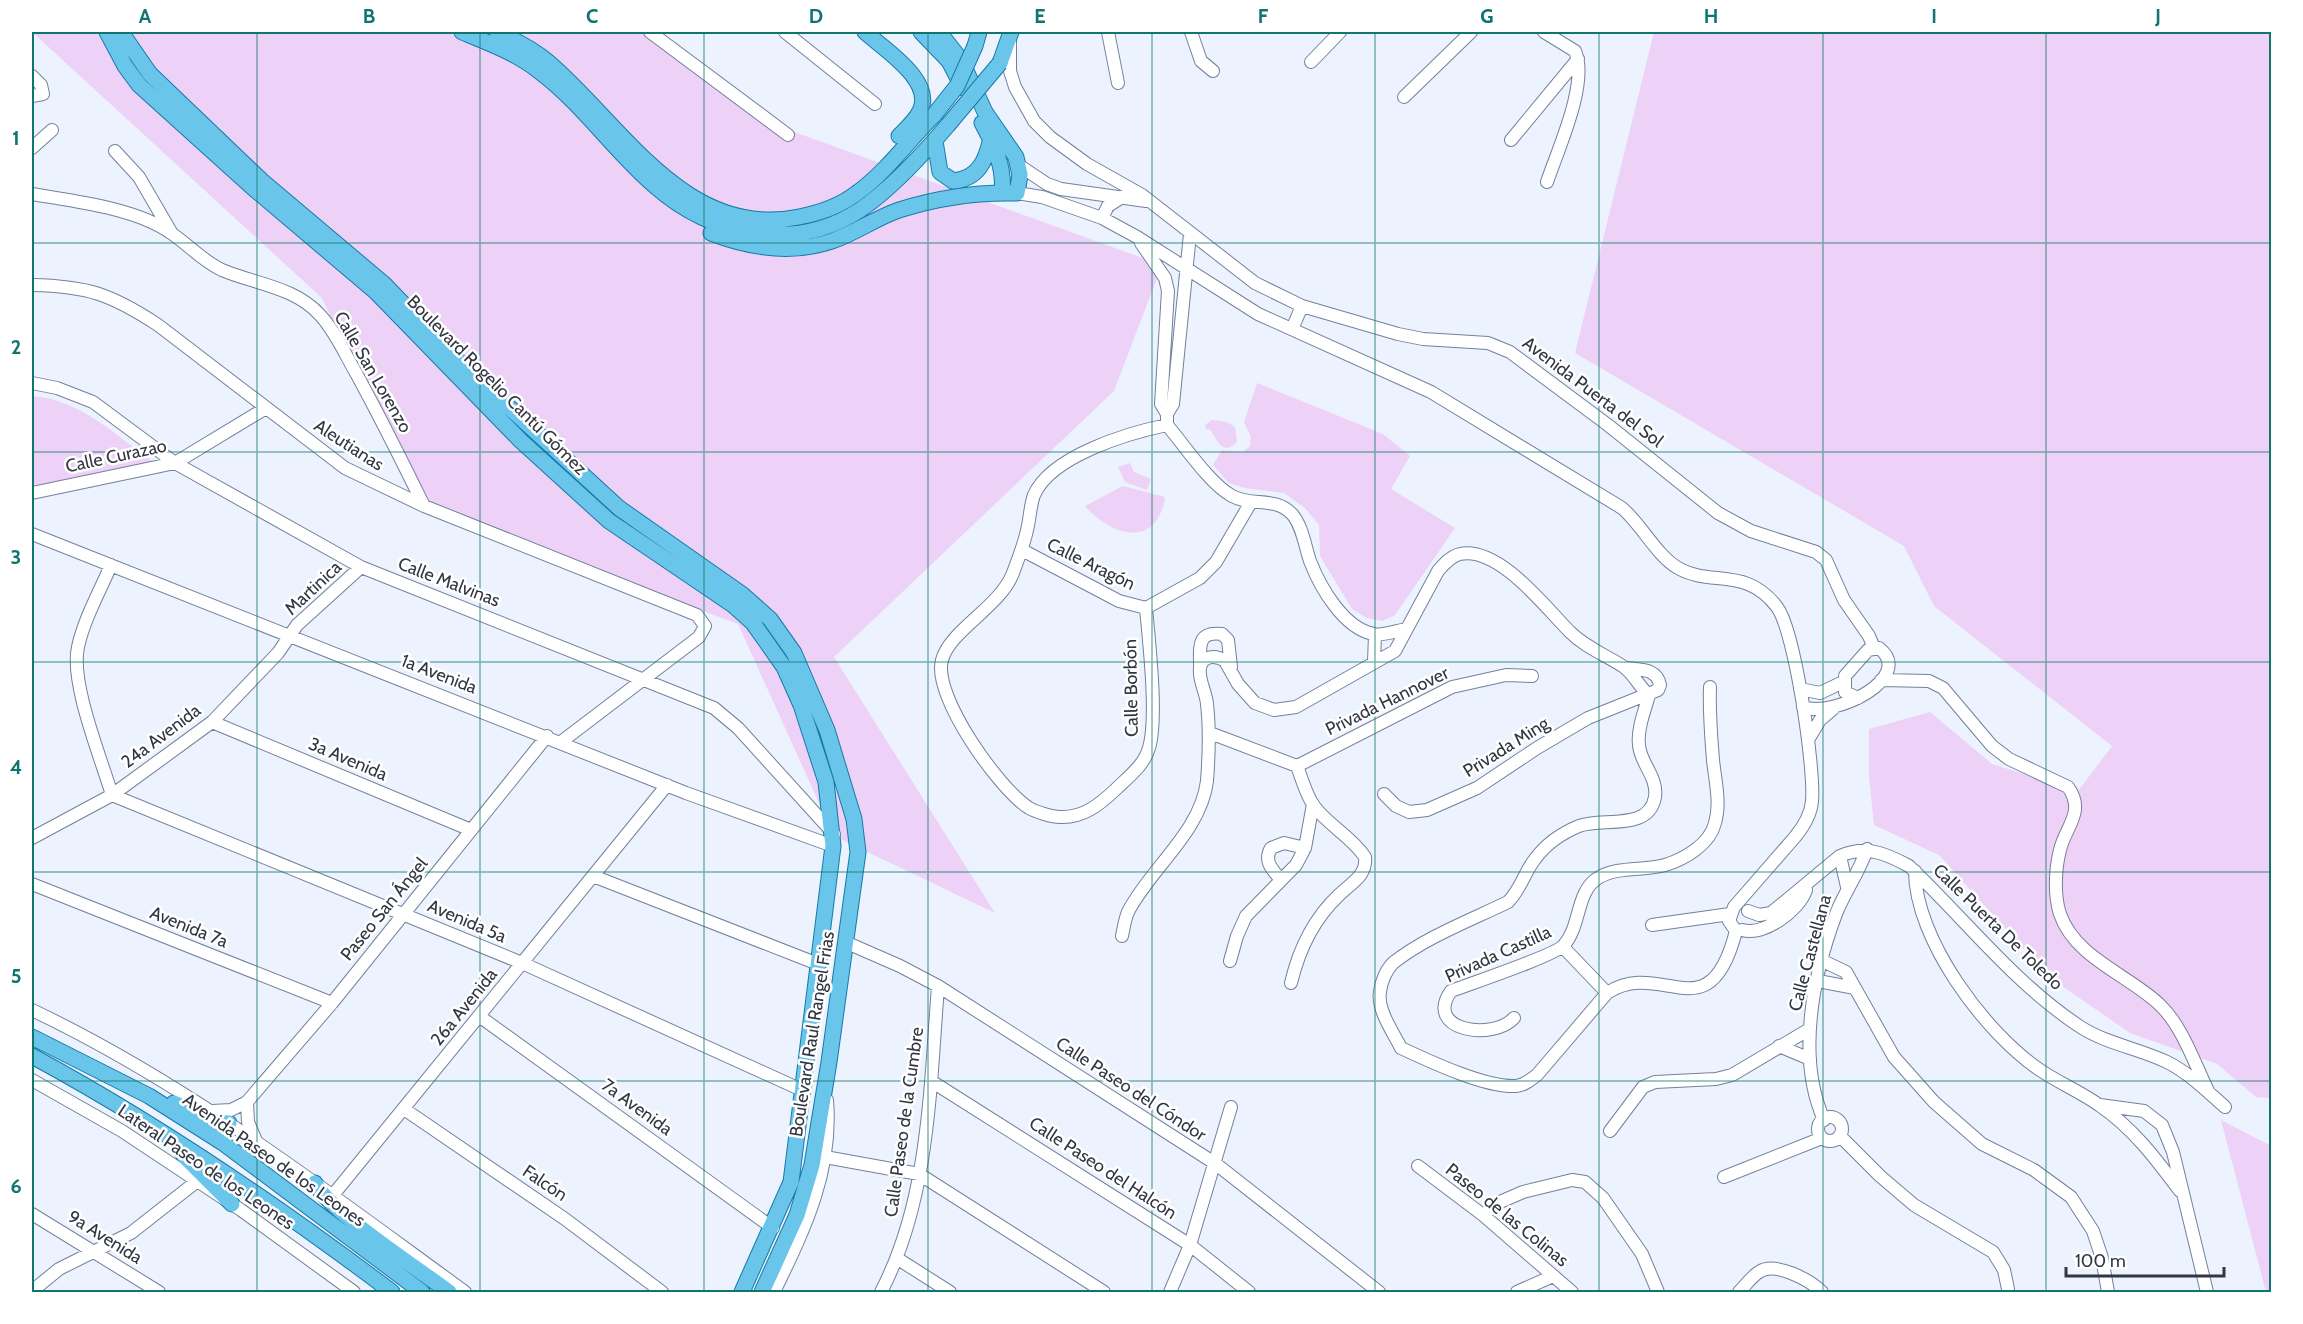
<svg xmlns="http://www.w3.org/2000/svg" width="2303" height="1324" font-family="Cabin,sans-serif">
	<rect width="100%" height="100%" fill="#ecf2fe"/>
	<path fill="#eed1f7" d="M32,32H640L761,120L1162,265L1114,391L834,657L995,913L834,836L738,624L419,505L322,298Z
		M1654,32H2271V1098L2256,1097L2217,1064L2130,1033L2049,977L1939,855L1874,825L1869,775V729L1930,712L1992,764L2078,791L2112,746L1934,606L1904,546L1575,353Z
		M1257,383L1383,434L1410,456L1391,489L1455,528L1395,615L1382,621L1367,618L1352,609L1320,556L1319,525L1305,508L1284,493L1245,488L1229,483L1213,465L1222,450L1243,452L1250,446L1251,437L1244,422Z
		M32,396C79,399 114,434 152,461L134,468L32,486Z
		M1212,420L1227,422L1235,427L1237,442C1224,456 1217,442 1211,430L1206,429L1205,425Z
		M1130,463L1134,472L1151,479L1147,490L1125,482L1118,467Z
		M1123,486L1165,497C1157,549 1112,537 1085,506Z
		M2221,1120L2271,1146V1292H2266Z"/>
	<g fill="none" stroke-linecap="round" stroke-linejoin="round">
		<defs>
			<path id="minor" d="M650,32L788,135
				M785,32L875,104
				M1108,32L1118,83
				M1191,32L1201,61L1213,71
				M1544,32L1575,51C1589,83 1558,149 1547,182
				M1010,43V71L1015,87L1034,121L1050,137L1087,164L1142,195L1255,283L1302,306L1398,334L1423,339L1488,343L1510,352L1608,425L1718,513L1751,531L1816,552L1826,560L1844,600L1869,636L1874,648
				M1311,62L1340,32
				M32,76L41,85L43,94L32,96
				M1404,97L1471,32
				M1511,140L1578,59
				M32,148L52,130
				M115,151L139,177L171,232
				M1020,166L1047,184L1061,189L1146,201
				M1017,193L1042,197L1102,218L1137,237L1258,314L1431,392L1622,508C1641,524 1657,556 1678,568C1711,587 1746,566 1777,607C1795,631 1815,769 1812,801C1811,815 1804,826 1795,837L1734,907L1729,921L1736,931
				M32,194C73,201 136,208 171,233C189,245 201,260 222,270C255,284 295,287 320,315C335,331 345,354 356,373C380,417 402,461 424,506
				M1102,218L1108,206L1122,197
				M1190,234L1173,404L1167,414V425C1185,446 1209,483 1232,496C1252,507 1275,496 1292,514C1302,525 1305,546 1310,561C1320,587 1344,629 1374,634C1383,636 1396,631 1406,629
				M1141,243L1165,278L1168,291L1161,404L1167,414
				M32,285C87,286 111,294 158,325L345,468L424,506L697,615L705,626L699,637L561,742
				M1292,329L1302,306
				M32,383L57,388L93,402L175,463L361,567L714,708L738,728L834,834
				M32,493L175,463L266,408
				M32,534L686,793L833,846
				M1022,550L1119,601L1146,608
				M111,565C100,591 84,619 78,647C70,683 101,758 112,795
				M1146,608C1149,642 1158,718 1149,748C1144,766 1127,778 1115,790C1099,805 1083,818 1060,817C1052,817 1036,812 1029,808C1000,790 932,696 942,660C950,630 1000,607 1013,573C1018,559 1024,545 1027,530C1030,519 1030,506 1034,495C1051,456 1128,433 1167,425
				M1146,608L1200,578L1216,562L1251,502
				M1374,662L1375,635
				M1200,666C1200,646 1197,631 1222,634L1228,640L1231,667
				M1881,680L1929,681L1943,688L1992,746L2009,759L2068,787C2086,812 2065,827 2060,850C2055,869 2054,896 2060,914C2075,958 2129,975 2160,1005C2183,1027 2195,1065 2209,1093
				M1800,689L1820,693L1843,682
				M1649,695C1645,710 1637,729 1639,745C1640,763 1658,777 1655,797C1649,832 1602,817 1579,826C1562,833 1546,844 1535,859C1524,873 1521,889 1508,902C1471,920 1426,937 1393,963C1386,970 1381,982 1380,992C1377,1010 1393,1032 1401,1048C1429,1061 1486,1088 1516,1086C1525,1085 1530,1080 1537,1075L1607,993C1662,957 1709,1036 1736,931
				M1803,707C1836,718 1916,677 1879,648L1868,650L1845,676V692L1858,698
				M212,722L471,830
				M1210,733L1297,766C1302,779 1306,795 1314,806C1329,826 1352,837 1365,857C1367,876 1351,883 1340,894C1314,918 1299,949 1291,983
				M1808,740L1820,720L1833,709
				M1297,766L1452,687L1506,675L1532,676
				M1384,794L1396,806L1409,812L1427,810L1477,788L1537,748L1588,718L1658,690L1660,685C1657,668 1640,670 1626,668
				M112,795L522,963L804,1091
				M32,838L112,795L212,722L278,653L297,625L361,567
				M1840,856L1847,887
				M1915,871C1915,939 1985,1033 2040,1070C2059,1083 2081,1092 2099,1105C2133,1128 2156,1159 2180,1191
				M593,876L818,964
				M1281,880C1273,870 1263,862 1271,848L1284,843L1305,848
				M32,884L332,1003
				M1748,911L1759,915L1771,913L1840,856C1866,845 1885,853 1909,866C1965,919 2014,983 2079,1026C2106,1044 2138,1048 2167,1062C2189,1073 2207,1091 2225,1107
				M1652,925L1730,914
				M1742,930C1764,936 1799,911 1806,890
				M1122,936C1124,927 1125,917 1129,910C1152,867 1201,831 1207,781C1209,755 1210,730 1207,704C1206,692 1198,679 1200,668C1202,655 1216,655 1225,661L1238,684L1255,703L1274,710L1296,707L1395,651L1438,571C1444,564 1451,556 1460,554C1499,546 1546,608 1570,632C1586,648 1606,655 1624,667C1634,674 1639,687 1649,695
				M845,942L900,966L938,986L1216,1164L1379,1292
				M1563,947L1607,993
				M1230,961L1237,936L1246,916L1296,865L1305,848L1313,804
				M1823,961L1846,972L1894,1057L1934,1102L1982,1144L2034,1170L2071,1197L2093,1231L2102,1258L2108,1292
				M1818,981L1855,988
				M32,1010C188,1084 326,1191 465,1292
				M479,1016L773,1228
				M1514,1018C1493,1041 1423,1031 1451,991C1469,984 1556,955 1564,945C1581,926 1576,891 1598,878C1617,866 1644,871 1665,865C1685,859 1710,844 1715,823C1721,803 1715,780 1713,760C1711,735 1709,712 1710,687
				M1779,1046L1810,1059
				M32,1080L122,1131L241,1210L354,1292
				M931,1081L1190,1245L1249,1292
				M247,1102L248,1122L256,1141
				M2100,1105L2144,1111L2162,1125L2173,1152L2207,1292
				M404,1109L565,1219L662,1292
				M212,1111L231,1110L247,1102L332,1003L547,736
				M1818 1129a12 12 0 1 1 24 0a12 12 0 1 1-24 0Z
				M1824,1120C1796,1058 1813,975 1836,914C1845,891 1859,873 1867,849
				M1610,1131L1643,1087L1655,1082L1716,1079L1732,1075L1808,1030
				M1840,1136L1880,1176L1914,1205L1993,1252L2004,1270L2008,1289
				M825,1157L919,1174L1104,1292
				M1418,1166L1483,1215L1572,1292
				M1724,1177L1822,1138
				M333,1195L667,785
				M32,1214L159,1292
				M1483,1215L1500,1202L1523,1192L1572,1180L1585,1182L1603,1198L1642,1254L1658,1292
				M898,1259L950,1292
				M32,1291L59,1269L131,1233L196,1182
				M774,1292C804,1230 833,1172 827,1100
				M881,1292C929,1200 930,1089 938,986
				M1170,1292L1190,1245L1231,1107
				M1517,1292L1553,1276
				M1739,1292C1745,1286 1751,1277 1759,1272C1775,1261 1810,1280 1822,1292"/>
			<path id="major" d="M107,32L125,66L139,85L252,187L376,292L521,441L609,521L733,605L753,623L784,667L801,705L826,782L833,846L791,1182L742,1292
				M121,32L150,74L262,181L384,284L453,356L619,508L743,595L770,619L794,653L827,730L854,819L858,852L829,1062L812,1165L797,1215L762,1292
				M462,32C489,43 516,53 539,71C583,104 614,151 655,186C712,236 794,253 860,210C891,189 924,153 948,125
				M497,32C515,40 533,49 548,62C622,125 686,241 799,217C820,213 840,206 857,193C886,172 909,140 934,115
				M865,32C884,49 935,81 920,111C916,120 906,129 899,136
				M921,32L949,61L963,88
				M975,46L979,32
				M1000,63L1011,32
				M982,123C994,145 1005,167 1002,193
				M935,141L940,172L953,181C978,179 986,161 991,138
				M711,233C750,248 791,255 832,241C855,233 876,218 899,210C936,198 978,192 1017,193L1020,175L1016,157L985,112L961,60L939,32
				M32,1037L149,1096L223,1143L422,1292
				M32,1056C158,1124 278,1206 392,1292
				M174,1103L217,1122L229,1123
				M181,1150L185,1157L232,1204
				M315,1183C329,1211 420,1270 449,1292"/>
		</defs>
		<use href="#minor" stroke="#74819a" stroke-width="14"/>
		<use href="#major" stroke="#167aa7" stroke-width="17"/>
		<use href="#minor" stroke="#fff" stroke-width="12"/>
		<use href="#major" stroke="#6ac5eb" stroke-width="15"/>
		<defs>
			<path id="major-bridge" d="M934,115L957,86L975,46
				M948,125L1000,63"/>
		</defs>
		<use href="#major-bridge" stroke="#167aa7" stroke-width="17" stroke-linecap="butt"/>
		<use href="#major-bridge" stroke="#6ac5eb" stroke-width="15"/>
	</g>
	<path fill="none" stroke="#0f766e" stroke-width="1.5" stroke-opacity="0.55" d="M257,32V1292M480,32V1292M704,32V1292M928,32V1292M1152,32V1292M1375,32V1292M1599,32V1292M1823,32V1292M2046,32V1292M32,243H2272M32,452H2272M32,662H2272M32,872H2272M32,1081H2272"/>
	<g text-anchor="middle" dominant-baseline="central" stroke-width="5" stroke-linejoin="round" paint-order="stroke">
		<g font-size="18" fill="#313742" stroke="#fff">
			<text transform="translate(373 372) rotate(60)">Calle San Lorenzo</text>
			<text transform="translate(497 385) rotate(45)">Boulevard Rogelio Cantú Gómez</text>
			<text transform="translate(1593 392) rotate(37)">Avenida Puerta del Sol</text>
			<text transform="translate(349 445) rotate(33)">Aleutianas</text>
			<text transform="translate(116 456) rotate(-12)">Calle Curazao</text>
			<text transform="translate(1091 564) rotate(26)">Calle Aragón</text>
			<text transform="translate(449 582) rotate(21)">Calle Malvinas</text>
			<text transform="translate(313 588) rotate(-43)">Martinica</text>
			<text transform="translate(439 674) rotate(21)">1a Avenida</text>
			<text transform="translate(1131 688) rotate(-91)">Calle Borbón</text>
			<text transform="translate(1387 701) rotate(-26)">Privada Hannover</text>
			<text transform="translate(161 736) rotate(-37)">24a Avenida</text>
			<text transform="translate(1506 747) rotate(-32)">Privada Ming</text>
			<text transform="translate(348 759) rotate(23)">3a Avenida</text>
			<text transform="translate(384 909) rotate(-51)">Paseo San Ángel</text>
			<text transform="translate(467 921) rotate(23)">Avenida 5a</text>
			<text transform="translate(189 927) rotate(22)">Avenida 7a</text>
			<text transform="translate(1998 927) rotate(44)">Calle Puerta De Toledo</text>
			<text transform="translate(1810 953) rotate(-75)">Calle Castellana</text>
			<text transform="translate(1498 954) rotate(-24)">Privada Castilla</text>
			<text transform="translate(464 1007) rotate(-51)">26a Avenida</text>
			<text transform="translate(812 1034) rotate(-81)">Boulevard Raul Rangel Frias</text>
			<text transform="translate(1131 1089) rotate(33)">Calle Paseo del Cóndor</text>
			<text transform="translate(637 1107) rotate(36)">7a Avenida</text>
			<text transform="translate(904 1122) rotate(-82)">Calle Paseo de la Cumbre</text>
			<text transform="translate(274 1160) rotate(35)">Avenida Paseo de los Leones</text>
			<text transform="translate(206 1167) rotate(34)">Lateral Paseo de los Leones</text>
			<text transform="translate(1103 1168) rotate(33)">Calle Paseo del Halcón</text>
			<text transform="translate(545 1183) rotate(34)">Falcón</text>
			<text transform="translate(1507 1215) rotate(39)">Paseo de las Colinas</text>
			<text transform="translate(105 1237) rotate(32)">9a Avenida</text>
		</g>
	</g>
	<rect width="2303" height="1324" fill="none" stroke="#ffffff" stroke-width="66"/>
	<path d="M2066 1267v9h158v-9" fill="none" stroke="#313742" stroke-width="3"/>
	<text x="2075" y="1267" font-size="18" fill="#313742" stroke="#ffffff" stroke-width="4.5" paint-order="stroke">100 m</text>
	<rect x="33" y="33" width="2237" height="1258" fill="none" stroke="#0f766e" stroke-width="2"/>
	<g font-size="20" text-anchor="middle" font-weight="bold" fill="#0f766e">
		<text x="145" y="23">A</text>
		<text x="369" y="23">B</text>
		<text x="592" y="23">C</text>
		<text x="816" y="23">D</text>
		<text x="1040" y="23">E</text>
		<text x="1263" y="23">F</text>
		<text x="1487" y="23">G</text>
		<text x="1711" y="23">H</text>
		<text x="1934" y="23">I</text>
		<text x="2158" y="23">J</text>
		<text x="16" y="145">1</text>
		<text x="16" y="354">2</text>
		<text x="16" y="564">3</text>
		<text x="16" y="774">4</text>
		<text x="16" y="983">5</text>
		<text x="16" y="1193">6</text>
	</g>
</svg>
